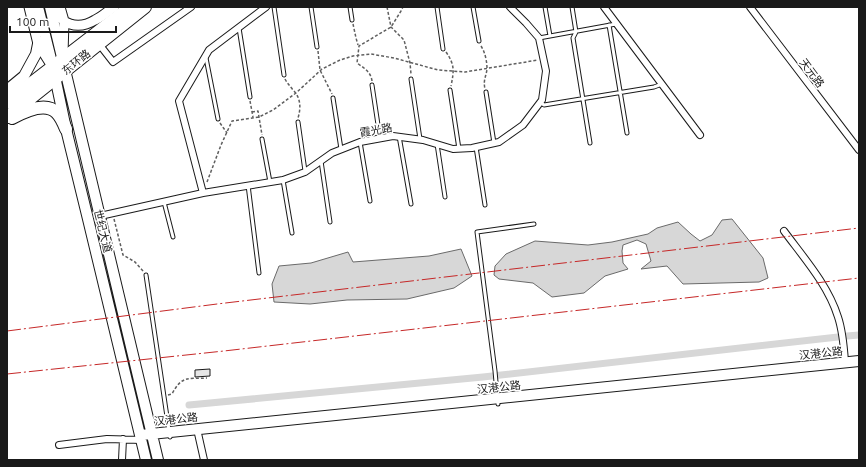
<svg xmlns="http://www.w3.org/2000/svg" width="866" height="467" font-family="Ubuntu,'Noto Sans SC',sans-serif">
	<rect width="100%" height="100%" fill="#fff"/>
	<path fill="#d7d7d7" stroke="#6a6a6a" d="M732,219L763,258L768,278L759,282L683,284L667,266L641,269L651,261L646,244L637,240L623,245L622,251L623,263L628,269L605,276L584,293L552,297L533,283L499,279L494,275L495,266L506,254L535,241L588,245L612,242L648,234L657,228L678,222L691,234L700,241L712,235L722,220Z
		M461,249L472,276L454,288L407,299L347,300L310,304L274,302L272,284L279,266L311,263L348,252L353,262L429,256Z"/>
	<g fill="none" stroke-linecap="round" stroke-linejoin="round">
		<path stroke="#d7d7d7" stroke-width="7" d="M847,336L859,335
			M189,405L483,377L838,337"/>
	</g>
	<path fill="#e6e6e6" stroke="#1a1a1a" d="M210,369V376L195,377V370Z"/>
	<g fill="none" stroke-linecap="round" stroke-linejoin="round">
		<defs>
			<path id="lane" d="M274,7L284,75
				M311,7L317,47
				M350,7L352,20
				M437,7L443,49
				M473,7L479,41
				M545,7L550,36
				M572,7L576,32L573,38L590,143
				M609,25L627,133
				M239,28L250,97
				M539,38L616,24
				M206,58L218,119
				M411,79L420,139
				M372,85L380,138
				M450,90L459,149
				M486,92L494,143
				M333,98L341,149
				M541,103L544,105L654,87L662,84
				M298,122L305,171
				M399,136L411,204
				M262,139L270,182
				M360,142L370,201
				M437,144L445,197
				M476,147L485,205
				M321,161L330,222
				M283,180L292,233
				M248,185L259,273
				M164,202L173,237
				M146,275L170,437
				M498,404L495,371L477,232L534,224"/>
			<path id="street" d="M604,7L700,135
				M750,7L859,150
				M99,44L113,62L191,7
				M203,193L179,101L209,50L266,7
				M100,216L203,193L283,180L305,172L332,153L360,142L393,136L423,140L453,149L472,148L499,142L523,125L542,100L546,71L539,38L526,23L510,7
				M784,231C804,258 828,285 838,317C843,332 844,347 845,362
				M197,429L204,460
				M59,445L107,439L142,440
				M122,460L123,439"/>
			<path id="secondary" d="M29,7L38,44L50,63
				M52,7C61,24 77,31 95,20C102,17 108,11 114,7
				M60,7L64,21L63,54"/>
			<path id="primary" d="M38,7L53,67L66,129L88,219L146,460
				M50,7L158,460
				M7,90L24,76L36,54L38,44
				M141,435L859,361"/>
			<path id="highway" d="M7,102L130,7
				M7,117L145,7
				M12,118C23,112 46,101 57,113C61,117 64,124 66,129"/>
		</defs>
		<use href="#lane" stroke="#1a1a1a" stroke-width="5"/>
		<use href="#street" stroke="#1a1a1a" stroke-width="8"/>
		<use href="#secondary" stroke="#1a1a1a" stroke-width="11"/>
		<use href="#primary" stroke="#1a1a1a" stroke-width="12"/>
		<use href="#highway" stroke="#1a1a1a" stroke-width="14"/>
		<path stroke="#5f5f5f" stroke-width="1.5" stroke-dasharray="3 2" stroke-linecap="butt" d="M387,7L391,27L404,40L410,63L411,74
			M353,24L356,38L358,45
			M481,46C485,52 487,61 487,69C486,77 483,80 485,89
			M318,51L320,70L332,94
			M446,52C455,65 454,71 451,86
			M285,79C287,83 290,86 293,90C301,98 301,108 298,118
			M372,81C371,72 364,68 357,63L359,46L391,27L401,11L403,7
			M250,101L253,117
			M252,112L258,111L262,135
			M220,123L227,133
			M207,182L221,145L232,121L259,117L273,110L296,93L322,69L340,60L353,56L371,54L394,58L438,70L465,72L538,60
			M114,219L123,255L135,262L144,272
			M168,395L172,394C182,375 188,379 207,378"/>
		<use href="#lane" stroke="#fff" stroke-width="3"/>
		<use href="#street" stroke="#fff" stroke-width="6"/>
		<use href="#secondary" stroke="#fff" stroke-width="9"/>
		<use href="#primary" stroke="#fff" stroke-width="10"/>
		<use href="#highway" stroke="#fff" stroke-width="12"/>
		<path stroke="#c62828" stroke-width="1" stroke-dasharray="14 3 2 3" stroke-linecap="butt" d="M7,331L217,304L859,228
			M7,374L224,351L859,278"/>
	</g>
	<g text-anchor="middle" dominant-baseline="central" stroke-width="3" stroke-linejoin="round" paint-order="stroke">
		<g font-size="11" fill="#1a1a1a" stroke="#fff">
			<text transform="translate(76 62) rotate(-39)">东环路</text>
			<text transform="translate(812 73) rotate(53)">天元路</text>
			<text transform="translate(376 130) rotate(-10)">霞光路</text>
			<text transform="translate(103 231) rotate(76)">世纪大道</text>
			<text transform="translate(821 353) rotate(-6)">汉港公路</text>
			<text transform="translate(499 387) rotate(-6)">汉港公路</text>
			<text transform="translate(176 419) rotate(-6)">汉港公路</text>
		</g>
	</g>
	<rect width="866" height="467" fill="none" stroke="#1a1a1a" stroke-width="16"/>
	<path d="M10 26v6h106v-6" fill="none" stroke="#1a1a1a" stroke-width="2"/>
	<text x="16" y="26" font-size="12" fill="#1a1a1a" stroke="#ffffff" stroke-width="3" paint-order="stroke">100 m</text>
</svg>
